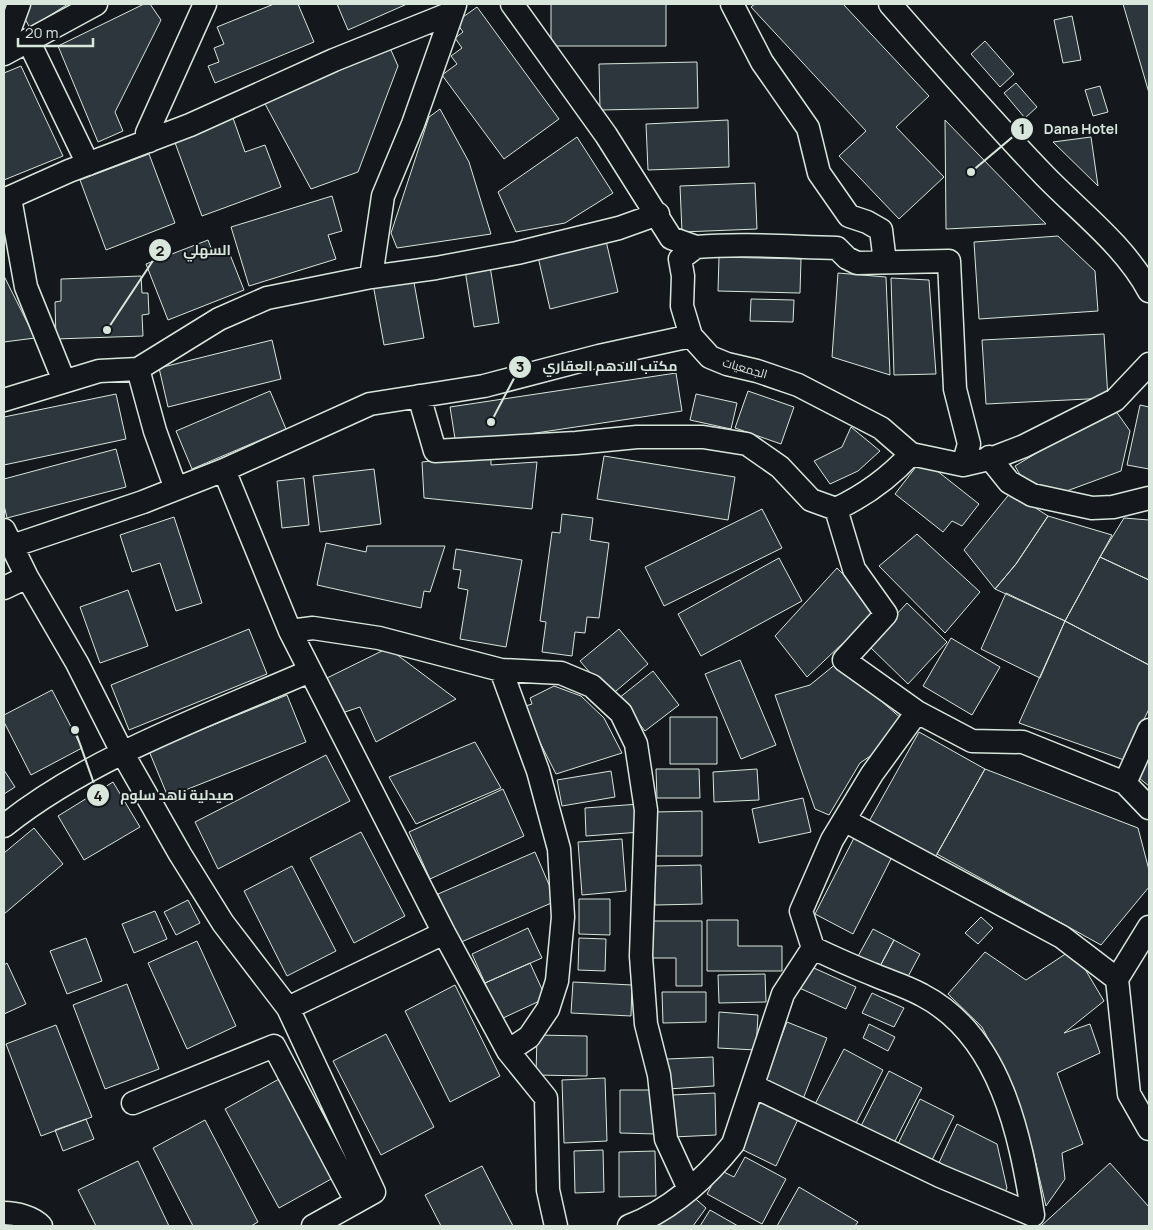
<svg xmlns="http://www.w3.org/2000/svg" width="1153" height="1230" font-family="Manrope,Cairo,sans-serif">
	<rect width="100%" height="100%" fill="#14181c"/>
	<path fill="#2c363c" stroke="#d8e6dc" d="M29,4H68L30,28L24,17Z
		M144,4H150L161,20L115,112L123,131L98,142L58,46Z
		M274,4H298L314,42L215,83L208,66L219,62L214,48L224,44L217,27Z
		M337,4H407L348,30Z
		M551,4H666V46H551Z
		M755,4H843L929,96L896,127L944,177L899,219L839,156L866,131L751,7Z
		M1123,4H1149V93Z
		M477,7L559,119L504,159L442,75L457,64L451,56L462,48L455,38L463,32L456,22Z
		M1072,16L1081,60L1063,63L1054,20Z
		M985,41L1014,74L1000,87L971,54Z
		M390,48L398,66L358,172L311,189L264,102Z
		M697,62L698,108L600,110L599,64Z
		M21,66L63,156L4,180V73Z
		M1016,83L1037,107L1025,118L1004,93Z
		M1100,86L1108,112L1093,116L1085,90Z
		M440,109L469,162L491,234L397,248L391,233L429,117Z
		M233,118L245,152L265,145L281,187L202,216L174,140Z
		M728,120L729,167L648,170L646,124Z
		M945,120L1046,224L946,229Z
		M577,137L613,193L565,223L516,232L498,192Z
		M1091,137L1098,186L1053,142Z
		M149,154L175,223L106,250L80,180Z
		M755,183L757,229L682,232L680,186Z
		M332,196L342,231L328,235L336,259L249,286L231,227Z
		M1058,236L1095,271L1098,311L979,319L974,242Z
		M208,240L213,253L227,247L244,290L168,320L146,264Z
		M606,241L618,292L550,309L538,257Z
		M719,257L801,259L800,293L718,291Z
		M490,266L499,323L474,327L465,270Z
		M838,273L886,277L890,375L832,357Z
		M4,276L35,338L4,342Z
		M141,276L142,293H148L149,314L142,315L143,336L56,339L55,302L61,301V279Z
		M413,277L424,338L384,345L373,284Z
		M891,278L929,280L936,374L894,375Z
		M751,299L794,300L793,322L750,321Z
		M1104,334L1108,398L986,404L982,340Z
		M272,340L281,379L168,407L159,368Z
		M676,373L682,411L456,445L450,407Z
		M270,391L286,429L192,469L176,431Z
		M748,391L794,407L781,444L735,428Z
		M116,394L126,439L4,465V417Z
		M696,394L737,403L731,429L690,420Z
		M1140,405L1149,407V469L1127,465Z
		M1113,407L1130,431L1121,471L1064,492L1023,480L1015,466Z
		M851,427L880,451L858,471L830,484L814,461L842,447Z
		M116,449L126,487L7,518L4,505V479Z
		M491,455V465L537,462L532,509L424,498L422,462Z
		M604,456L735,477L728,520L597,499Z
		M922,459L979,504L962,526L952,521L943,532L895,494Z
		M374,469L381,524L320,532L313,476Z
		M304,478L309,525L282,528L277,481Z
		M1011,492L1048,516L1016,564L995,589L964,550Z
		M762,509L782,548L664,606L645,567Z
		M562,514L593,518L590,540L609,543L599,618L587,617L585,633L575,632L572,656L542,652L546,622L540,621L552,532L560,533Z
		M1048,516L1112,535L1065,621L995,589L1016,564Z
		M174,517L202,603L176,611L160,563L132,572L120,535Z
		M1124,518L1149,520V580L1100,557Z
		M917,534L980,592L945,633L879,566Z
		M326,543L366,552L367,546H445L430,592L424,591L421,608L317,585Z
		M456,549L522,560L506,647L460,639L468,590L458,588L461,570L453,569Z
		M1100,557L1149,580V665L1065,621Z
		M779,558L802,601L701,656L678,614Z
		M837,568L878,610L807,677L775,636Z
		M128,590L148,646L100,663L80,607Z
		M1006,593L1065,621L1040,678L981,649Z
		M907,603L947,642L908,684L868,645Z
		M1065,621L1149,665V709L1124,760L1019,723Z
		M249,629L267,674L129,730L111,685Z
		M619,629L648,664L610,696L580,661Z
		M951,638L1000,667L972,715L923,686Z
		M388,648L456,699L376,742L360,707L342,713L327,678Z
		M740,660L776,745L741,759L705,674Z
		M837,663L902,719L879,750L860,763L829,815L815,809L775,695L810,685Z
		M653,671L679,705L645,731L619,698Z
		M554,686L581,696L604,718L622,753L556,774L522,707L532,704L530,698Z
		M52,690L82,748L31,775L4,722V715Z
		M287,695L306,742L168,797L149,751Z
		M670,717H717V764H670Z
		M919,732L985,769L932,863L867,825Z
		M475,742L501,788L416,824L389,777Z
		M326,755L350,801L218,869L195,822Z
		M1149,758V786L1139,778Z
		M656,769H699L700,798H657Z
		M757,769L759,800L714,802L713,772Z
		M985,769L1138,828L1149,870V887L1101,945L937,854Z
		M4,770L15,787L4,794Z
		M611,771L615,797L562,806L557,780Z
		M113,782L140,827L84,860L58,816Z
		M503,789L524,836L430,879L409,832Z
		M803,798L811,832L759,843L752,809Z
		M639,804L641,832L586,836L585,808Z
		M702,811V856H654V812Z
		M34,828L63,864L4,914V853Z
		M361,832L405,916L354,943L310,858Z
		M855,836L893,855L853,934L815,914Z
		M622,839L626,891L582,895L578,842Z
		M535,852L556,901L459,943L438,894Z
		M701,865L702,904L655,905L654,866Z
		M292,866L336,951L287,976L244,891Z
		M579,899H610V935L579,934Z
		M188,900L200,923L176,935L164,912Z
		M155,911L167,939L134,953L122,924Z
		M981,917L993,928L978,944L965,933Z
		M707,920H738V946H782V971H707Z
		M652,921H702V986H676V958H652Z
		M528,928L542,958L485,983L472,954Z
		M873,929L894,940L878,970L857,958Z
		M86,938L102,981L67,994L50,951Z
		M579,938L606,939L605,971L578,970Z
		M894,940L920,954L904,984L878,970Z
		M197,941L236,1026L187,1049L148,963Z
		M1073,949L1104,1001L1064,1033L1090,1024L1100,1053L1057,1073L1083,1144L1062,1153L1065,1179L1046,1206L1033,1151L1014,1088L982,1027L948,994L985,952L1026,980Z
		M7,963L26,1004L4,1014V965Z
		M530,963L546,998L501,1019L485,983Z
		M805,964L856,987L846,1009L795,986Z
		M765,974L766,1002L719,1003L718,975Z
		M573,982L632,985L631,1016L571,1013Z
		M127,984L159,1069L105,1089L73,1005Z
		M455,985L500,1076L450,1102L405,1011Z
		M662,992H706V1022L663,1023Z
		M872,993L904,1008L894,1027L862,1013Z
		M719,1012L758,1015L756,1050L718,1048Z
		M787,1022L827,1038L803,1099L763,1083Z
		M869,1024L895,1037L888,1051L863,1038Z
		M56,1025L92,1117L41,1136L6,1044Z
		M386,1034L434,1127L381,1155L333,1061Z
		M537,1035L587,1036V1076L536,1075Z
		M844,1049L883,1070L854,1127L814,1106Z
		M713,1057L714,1086L668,1089L667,1059Z
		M889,1071L922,1088L893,1145L860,1128Z
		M605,1078L607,1141L564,1143L562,1080Z
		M279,1079L333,1178L279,1208L225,1109Z
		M620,1090H657L656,1134L620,1133Z
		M715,1093L716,1135L673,1137L672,1095Z
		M763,1096L801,1113L776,1166L739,1148Z
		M920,1099L954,1116L930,1164L897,1146Z
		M86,1119L94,1139L63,1151L55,1130Z
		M205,1120L258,1222L251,1226H193L153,1148Z
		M957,1124L997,1144L1007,1188L1003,1196L937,1167Z
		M603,1150L604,1192L575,1193L574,1151Z
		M655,1151L656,1196L619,1197V1152Z
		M745,1157L786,1179L762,1224L707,1194L720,1170L734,1177Z
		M138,1161L169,1226H96L78,1190Z
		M1110,1163L1149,1207V1226H1041Z
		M482,1166L513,1226H441L425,1195Z
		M799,1187L858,1222L855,1226H777Z
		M690,1194L706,1208L693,1226H646Z
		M710,1210L738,1226H700Z"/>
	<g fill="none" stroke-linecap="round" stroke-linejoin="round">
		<defs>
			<path id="minor" d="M512,4L606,135L671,238L696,247L680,259L683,276L682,306L691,336L710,357L727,364L757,371L798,385L881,428L911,454L963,465L993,458L1024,446L1115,400L1149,364
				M732,4L762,62L808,128L819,173L849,216L867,222L881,230L885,262
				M890,4C941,62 991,120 1045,176C1080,212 1125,246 1149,291
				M28,40L88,164
				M4,45L19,4
				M4,54L96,4
				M149,141L147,133L205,4
				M10,198L26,287L64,381
				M4,200L69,171L190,125L334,60L451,13
				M696,247C744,243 790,247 837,248L847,258L857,263L949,261L955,389L969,444L963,465
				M371,277L383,196L413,124L455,5
				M138,369L155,431L176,489
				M419,396L435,451L576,443L637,437H703L747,444L780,467L811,500L836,509C866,495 889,478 911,454
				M4,400L99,371L138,369L219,319L267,298L371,277L436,268L517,253L619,228L658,214
				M989,457L1009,482L1032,495L1092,508L1113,507L1149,498
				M224,470L290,631L444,933L508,1051L546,1098L548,1190L556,1226
				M836,509L854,569L886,614L844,660L917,712L972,741L1023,742L1125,783L1149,808
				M4,530L27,577L77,663L123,754L180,854L223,923L288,1008L374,1192L313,1226
				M12,546L143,502L224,470L370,404L484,386L599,356L691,336
				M4,588L27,577
				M290,631L313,628L379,638L501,670L561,673L592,686L621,713L636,744L646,810L641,956L646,1024L659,1075L666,1139L689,1189
				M501,670L538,771L559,849L563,917L557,981L548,1009L529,1037L508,1051
				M1125,783L1149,730
				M844,820L1062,937L1117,979
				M4,826C90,757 209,715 310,671
				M1149,927L1117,979L1129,1094L1149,1129
				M813,948C832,957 852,966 872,974C888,981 906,986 922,995C1001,1036 1020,1135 1033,1215
				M288,1008L444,933
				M753,1086L940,1176L1033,1215
				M133,1103L274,1046L356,1201
				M4,1213C16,1213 33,1217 41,1226
				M629,1226C670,1210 706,1178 733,1144L783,994L813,948L801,911L832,840L872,774L917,712"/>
		</defs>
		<use href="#minor" stroke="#d8e6dc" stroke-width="25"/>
		<use href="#minor" stroke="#14181c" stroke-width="22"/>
	</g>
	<g text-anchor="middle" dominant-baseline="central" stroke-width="4" stroke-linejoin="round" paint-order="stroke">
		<g font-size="12" fill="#d8e6dc" stroke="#14181c">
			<text transform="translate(745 368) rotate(16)">الجمعيات</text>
		</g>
	</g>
	<path fill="none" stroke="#d8e6dc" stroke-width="2" d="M971 172L1022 129M107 330L160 250M491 422L520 367M75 730L98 795"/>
	<g fill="#d8e6dc" stroke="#14181c" stroke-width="2">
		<circle cx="971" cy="172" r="5"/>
		<circle cx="107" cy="330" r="5"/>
		<circle cx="491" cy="422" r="5"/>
		<circle cx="75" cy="730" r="5"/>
		<circle cx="1022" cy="129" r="12"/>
		<circle cx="160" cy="250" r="12"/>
		<circle cx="520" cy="367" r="12"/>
		<circle cx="98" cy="795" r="12"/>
	</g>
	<g font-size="15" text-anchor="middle" font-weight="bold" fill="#111">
		<text x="1022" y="134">1</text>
		<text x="160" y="256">2</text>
		<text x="520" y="372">3</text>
		<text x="98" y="801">4</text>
	</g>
	<g font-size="14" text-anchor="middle" font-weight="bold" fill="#d8e6dc" stroke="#14181c" stroke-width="4" stroke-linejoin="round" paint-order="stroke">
		<text x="1081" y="134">Dana Hotel</text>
		<text x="207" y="255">السهلي</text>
		<text x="610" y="371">مكتب الادهم العقاري</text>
		<text x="177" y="800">صيدلية ناهد سلوم</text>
	</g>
	<rect width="1153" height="1230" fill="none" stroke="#d8e6dc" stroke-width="10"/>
	<path d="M18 38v8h75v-8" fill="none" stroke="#d8e6dc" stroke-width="2.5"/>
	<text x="25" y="38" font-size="15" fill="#d8e6dc" stroke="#14181c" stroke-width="4" paint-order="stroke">20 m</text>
</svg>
